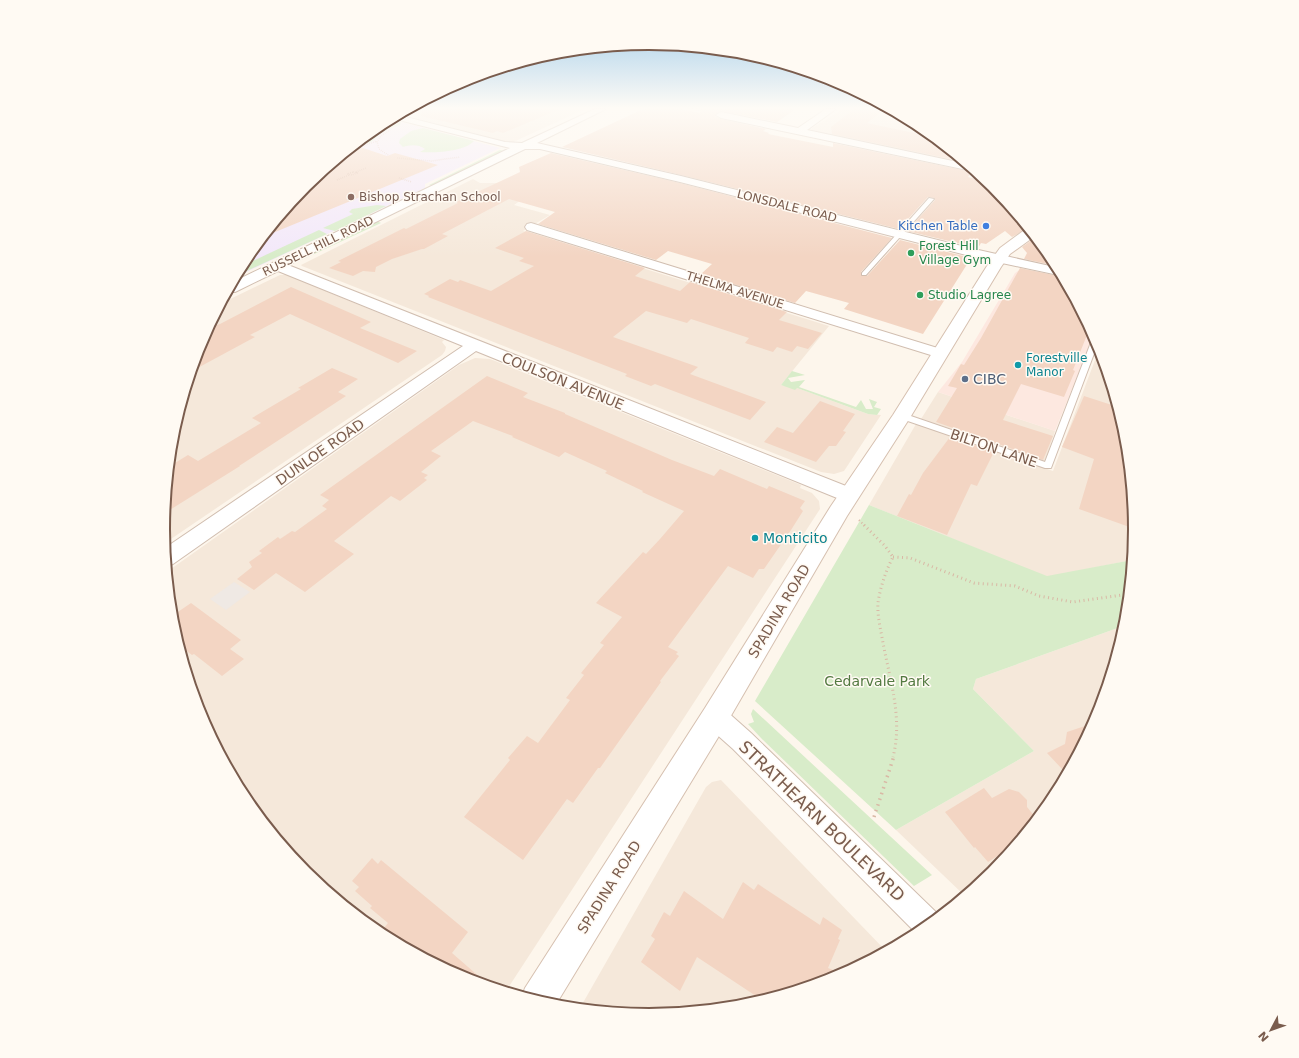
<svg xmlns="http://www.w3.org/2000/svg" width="1299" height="1058" font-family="'DejaVu Sans',sans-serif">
	<rect width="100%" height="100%" fill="#fdf6ec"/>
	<path fill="#f5e8da" d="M409,109H585L511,143L400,114Z
		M843,109H890L920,125L968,164L811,131L812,128Z
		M473,179L480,183H498L521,200L514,205L550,215L523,231L829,326L781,385L797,388L868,414L881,415L844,471L834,474L821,472L302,266L301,265Z
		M280,275H287L444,340L442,342L446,347L445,351L442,355L165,543L164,529L173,434L201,343L222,303Z
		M1100,347L1126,434L1135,529L1132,560L1047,577L869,505L916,424L1053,471Z
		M475,358L490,359L801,485L800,488L812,493L819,501L820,509L506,991L463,978L379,933L306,872L245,799L200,715L173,624L168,571L459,365Z
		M938,392L1055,431L1045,462L921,419Z
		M1126,625L1098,715L1053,799L993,873L965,896L896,830L1034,751L973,689L976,679Z
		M721,780L886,951L835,978L744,1006L649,1015L580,1008L706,787L712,782Z"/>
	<path fill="#fde8e0" d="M1018,271L1036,274L1066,282L1094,335L1055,431L938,392L962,362L1015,273Z"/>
	<path fill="#efe9e4" d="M234,582L250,592L226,610L210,599Z"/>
	<path fill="#f3e8fa" d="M390,119L500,148L425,184V188L236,277L246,259L306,185L380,125Z"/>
	<path fill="#d8ecc9" d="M390,119L401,122L400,125C395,127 389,128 385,131C372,138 374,146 357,144L380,125Z
		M423,128L474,141C464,152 435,153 420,152L425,149C418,144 410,145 403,147L399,143L400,139L411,131Z
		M500,150L504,151L432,186L429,185Z
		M377,205L386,206L335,231L323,228L353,214L349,212L352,209Z
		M377,221L381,223L297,262L300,259Z
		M319,230L327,234L236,276L242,266Z
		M792,371L805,375L788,378L791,382L805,380L799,387L856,407L861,400L866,409H873L869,399L877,402L874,407L881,409L877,415L868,414L797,388L795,390L781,385Z
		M869,505L1047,576L1132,560L1126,625L976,679L973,689L1034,751L896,830L755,701Z
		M753,709L932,875L914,886L761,738L748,724L754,722L751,714Z"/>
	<path fill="#f3d5c3" d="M422,109H560L503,133L497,131L493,133L421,116Z
		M643,109H680L700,113L701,109H796L777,122L721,111L715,116L721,119L766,129L763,131L769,133L768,134L833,147V143L972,172L968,177L988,182L993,186L1028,228L1012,237L1005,231L986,244L981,243L978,248L907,231L935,200L934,198L928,197L899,229L681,175L562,147Z
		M854,109H885L867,123L933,137L930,140L939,141L965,162L832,134L831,127Z
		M357,146L387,156L395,153L438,165L263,237L306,185L350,149Z
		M551,153L680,183L892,238L861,272L862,276H867L900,240L971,258L923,334L844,309L849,303L806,291L795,303L701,274L712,264L668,251L656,260L538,224L555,212L509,199L442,234L448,236L424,249H422L392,259L376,267L375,272L363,271L353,276L329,268L341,262L338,261L404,228L406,229L458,203L456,202L520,172L519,167Z
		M526,231L645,268L635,276L680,291L690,282L787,312L779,320L822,333L808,349L797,346L792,352L777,347L773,352L745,343L749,338L691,319L687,323L646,311L613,337L698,367L690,374L766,402L750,420L655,384L651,386L625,376L627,374L428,297L429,296L424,294L450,279L458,282L460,280L491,291L534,266L519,261L524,258L495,248Z
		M1036,237L1054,259L1057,266L1024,259L1027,253L1022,247Z
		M1020,268L1063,277L1089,326V330L1073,370L1075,371L1064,397L1021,384L1003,420L1053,436L1043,460L936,422L957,388L948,386L961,364L964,365L981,338Z
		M291,287L371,322L360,328L417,351L398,363L290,314L250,335L255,337L192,371L201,343L209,327L220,324Z
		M332,368L358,379L338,392L346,396L239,466H240L165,513L170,466L188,455L198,461L261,423L252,418L301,389L298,388Z
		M487,376L528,393L523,397L565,413V414L672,460L714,476L720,469L767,489L769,486L805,501L800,508L803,511L791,530L764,569H759L753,578L728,566L668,647L678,652L676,654L679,656L660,681L661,682L600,768H598L573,803L567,799L523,860L464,817L510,760L508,758L527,736L538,743L570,700L566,698L584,675L581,673L604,645L600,643L622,617L596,603L643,552L646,554L660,539L684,511L642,492L643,491L605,473L607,471L565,452L559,457L512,437L513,436L473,421L431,451L441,456L421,472L428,475L424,478L427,480L400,501L391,496L334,541L354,554L305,592L276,573L254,590L237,579L252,567L249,562L262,553L259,551L278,537L280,539L292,531L295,532L327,509L322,506L329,500L320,495Z
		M1084,396L1118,407L1126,434L1135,529L1079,509L1094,459L1062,447Z
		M820,401L855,414L843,431L846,432L836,446H829L816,462L764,442L777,427L793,433Z
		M950,437L994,452L977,486L971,484L947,535L897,516L909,494L911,495L923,473Z
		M191,603L241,640L230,649L244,659L222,676L194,654L192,655L179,645L172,616Z
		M1094,723L1062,783H1060L1062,769L1047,753L1065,744L1067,732Z
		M984,788L992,798L1009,789L1019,792L1027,800V807L1037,819L1018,843L988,862L975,847L974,848L945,812Z
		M372,858L378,864L381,860L468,932L452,953L483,980L480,983L463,978L380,933L388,923L370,908L372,906L355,891L359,887L352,881Z
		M743,882L754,890L758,884L820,925L823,917L842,930L838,939L840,940L828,968L843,974L835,978L762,1000L697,957L680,991L641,962L655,939L651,936L664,912L670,916L684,891L723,919Z"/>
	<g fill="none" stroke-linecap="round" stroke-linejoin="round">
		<defs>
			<path id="lane" d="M929,198L934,199L866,275H862V273Z
				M1093,337H1095L1098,343L1051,468H1045L899,418L898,416L899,414H905L1045,462Z"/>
			<path id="street" d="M595,109H606L537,143L681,176L974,249L1059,268L1063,276L974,257L680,182L540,149H525L288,265L856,490L859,495L856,500L849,502L842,500L476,351L173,564L167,566L165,548L463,346L278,271L235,292H228L233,282L510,148L391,118L398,115L505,142L522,143Z
				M826,109H836L807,130L967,164L975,170L972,171L721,118L716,115L721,112L798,128Z
				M531,223L944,350L947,353L944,356L939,358L934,356L527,230L525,227L527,224Z
				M715,706L724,709L751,733L940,916L917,934L733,749L706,725L703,717L706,709Z"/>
			<path id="secondary" d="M1026,229H1029L1035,236L1010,254L1001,267L911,416L847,516L725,726L555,1006L522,996L525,988L705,708L831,506L893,415L987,266L1000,248Z"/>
		</defs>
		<use href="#lane" stroke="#d1beb0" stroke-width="2"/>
		<use href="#street" stroke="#d1beb0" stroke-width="2"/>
		<use href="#secondary" stroke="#d6c0b0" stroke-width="2"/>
		<path stroke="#d9b8a5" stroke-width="1.5" stroke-dasharray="0.5 1.5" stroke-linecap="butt" d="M692,109L705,111
			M356,144L365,145
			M360,147L377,141
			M388,155L379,149L377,142L381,136L390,130
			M397,158L431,161L460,157
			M353,172L357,173L352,175L347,174Z
			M356,172L366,168
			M399,178L412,182
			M337,180L349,175"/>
		<path stroke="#d9b8a5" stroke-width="2" stroke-dasharray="1 2.5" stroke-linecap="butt" d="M859,520L865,526"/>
		<path stroke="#d9b8a5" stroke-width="3" stroke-dasharray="1 3.5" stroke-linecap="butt" d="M864,525L885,546L893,557C886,570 880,588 878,603C877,615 881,631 883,643C890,680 903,719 893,757
			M893,557L910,558L974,583L1015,586L1039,596L1073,602L1129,594"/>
		<path stroke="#d9b8a5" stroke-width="3.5" stroke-dasharray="1.5 4.5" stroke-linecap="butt" d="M874,817L894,756"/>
		<use href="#lane" fill="#fff" fill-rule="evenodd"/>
		<use href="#street" fill="#fff" fill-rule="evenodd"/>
		<use href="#secondary" fill="#fff" fill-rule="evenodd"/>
	</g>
	<linearGradient id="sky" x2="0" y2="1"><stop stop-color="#97c7e8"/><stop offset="0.42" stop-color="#fefbf6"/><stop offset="1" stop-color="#fefbf6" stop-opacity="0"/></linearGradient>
	<rect width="1299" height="257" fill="url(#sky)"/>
	<circle fill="#8d6e63" stroke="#fffaf3" stroke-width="1.5" cx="351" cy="197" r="4"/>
	<circle fill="#3f7fe0" stroke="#fffaf3" stroke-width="1.5" cx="986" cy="226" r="4"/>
	<g fill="#2e9e5b" stroke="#fffaf3" stroke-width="1.5">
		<circle cx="911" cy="253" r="4"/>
		<circle cx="920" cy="295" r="4"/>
	</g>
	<g fill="#0f9aa8" stroke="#fffaf3" stroke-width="1.5">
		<circle cx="1018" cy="365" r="4"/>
		<circle cx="755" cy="538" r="4"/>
	</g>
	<circle fill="#5c6f8a" stroke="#fffaf3" stroke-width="1.5" cx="965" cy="379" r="4"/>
	<g text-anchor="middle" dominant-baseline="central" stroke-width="3" stroke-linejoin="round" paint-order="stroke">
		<g font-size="12" fill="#785e54" stroke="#fffaf3" text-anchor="start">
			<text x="359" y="197">Bishop Strachan School</text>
		</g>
		<g font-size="12" fill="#7a5c4d" stroke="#fffaf3">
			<text transform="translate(787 206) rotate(14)">LONSDALE ROAD</text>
			<text transform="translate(318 246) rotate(-26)">RUSSELL HILL ROAD</text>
			<text transform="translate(735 290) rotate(17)">THELMA AVENUE</text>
		</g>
		<g font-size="12" fill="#366cbe" stroke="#fffaf3" text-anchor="end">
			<text x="978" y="226">Kitchen Table</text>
		</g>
		<g font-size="12" fill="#27864d" stroke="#fffaf3" text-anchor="start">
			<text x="919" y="246">Forest Hill<tspan x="919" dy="14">Village Gym</tspan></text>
			<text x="928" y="295">Studio Lagree</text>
		</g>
		<g font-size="12" fill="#0d838f" stroke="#fffaf3" text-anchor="start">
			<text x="1026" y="358">Forestville<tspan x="1026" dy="14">Manor</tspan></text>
		</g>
		<g font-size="14" fill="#4e5e75" stroke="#fffaf3" text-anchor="start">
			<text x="973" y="379">CIBC</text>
		</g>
		<g font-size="14" fill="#7a5c4d" stroke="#fffaf3">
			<text transform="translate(563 381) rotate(22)">COULSON AVENUE</text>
			<text transform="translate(994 448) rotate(19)">BILTON LANE</text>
			<text transform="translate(320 452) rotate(-35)">DUNLOE ROAD</text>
			<text transform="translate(779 611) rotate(-59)">SPADINA ROAD</text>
			<text transform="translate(609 887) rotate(-58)">SPADINA ROAD</text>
		</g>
		<g font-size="14" fill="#0d838f" stroke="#fffaf3" text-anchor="start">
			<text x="763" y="538">Monticito</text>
		</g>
		<g font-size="14" fill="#537a41" stroke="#fffaf3">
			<text x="877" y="681">Cedarvale Park</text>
		</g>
		<g font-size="17" fill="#7a5c4d" stroke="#fffaf3">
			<text transform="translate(822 821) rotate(44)">STRATHEARN BOULEVARD</text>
		</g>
	</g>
	<path d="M0 0H1299V1058H0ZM170 529a479 479 0 1 1 958 0a479 479 0 1 1-958 0Z" fill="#fffaf3" fill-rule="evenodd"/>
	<path fill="none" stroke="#7a5c4d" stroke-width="2" d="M170 529a479 479 0 1 1 958 0a479 479 0 1 1-958 0Z"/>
	<g transform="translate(1271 1030) rotate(229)" stroke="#fffaf3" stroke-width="3" paint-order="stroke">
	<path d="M0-3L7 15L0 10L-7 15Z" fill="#7a5c4d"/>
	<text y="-6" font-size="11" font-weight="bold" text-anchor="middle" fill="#7a5c4d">N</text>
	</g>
</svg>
